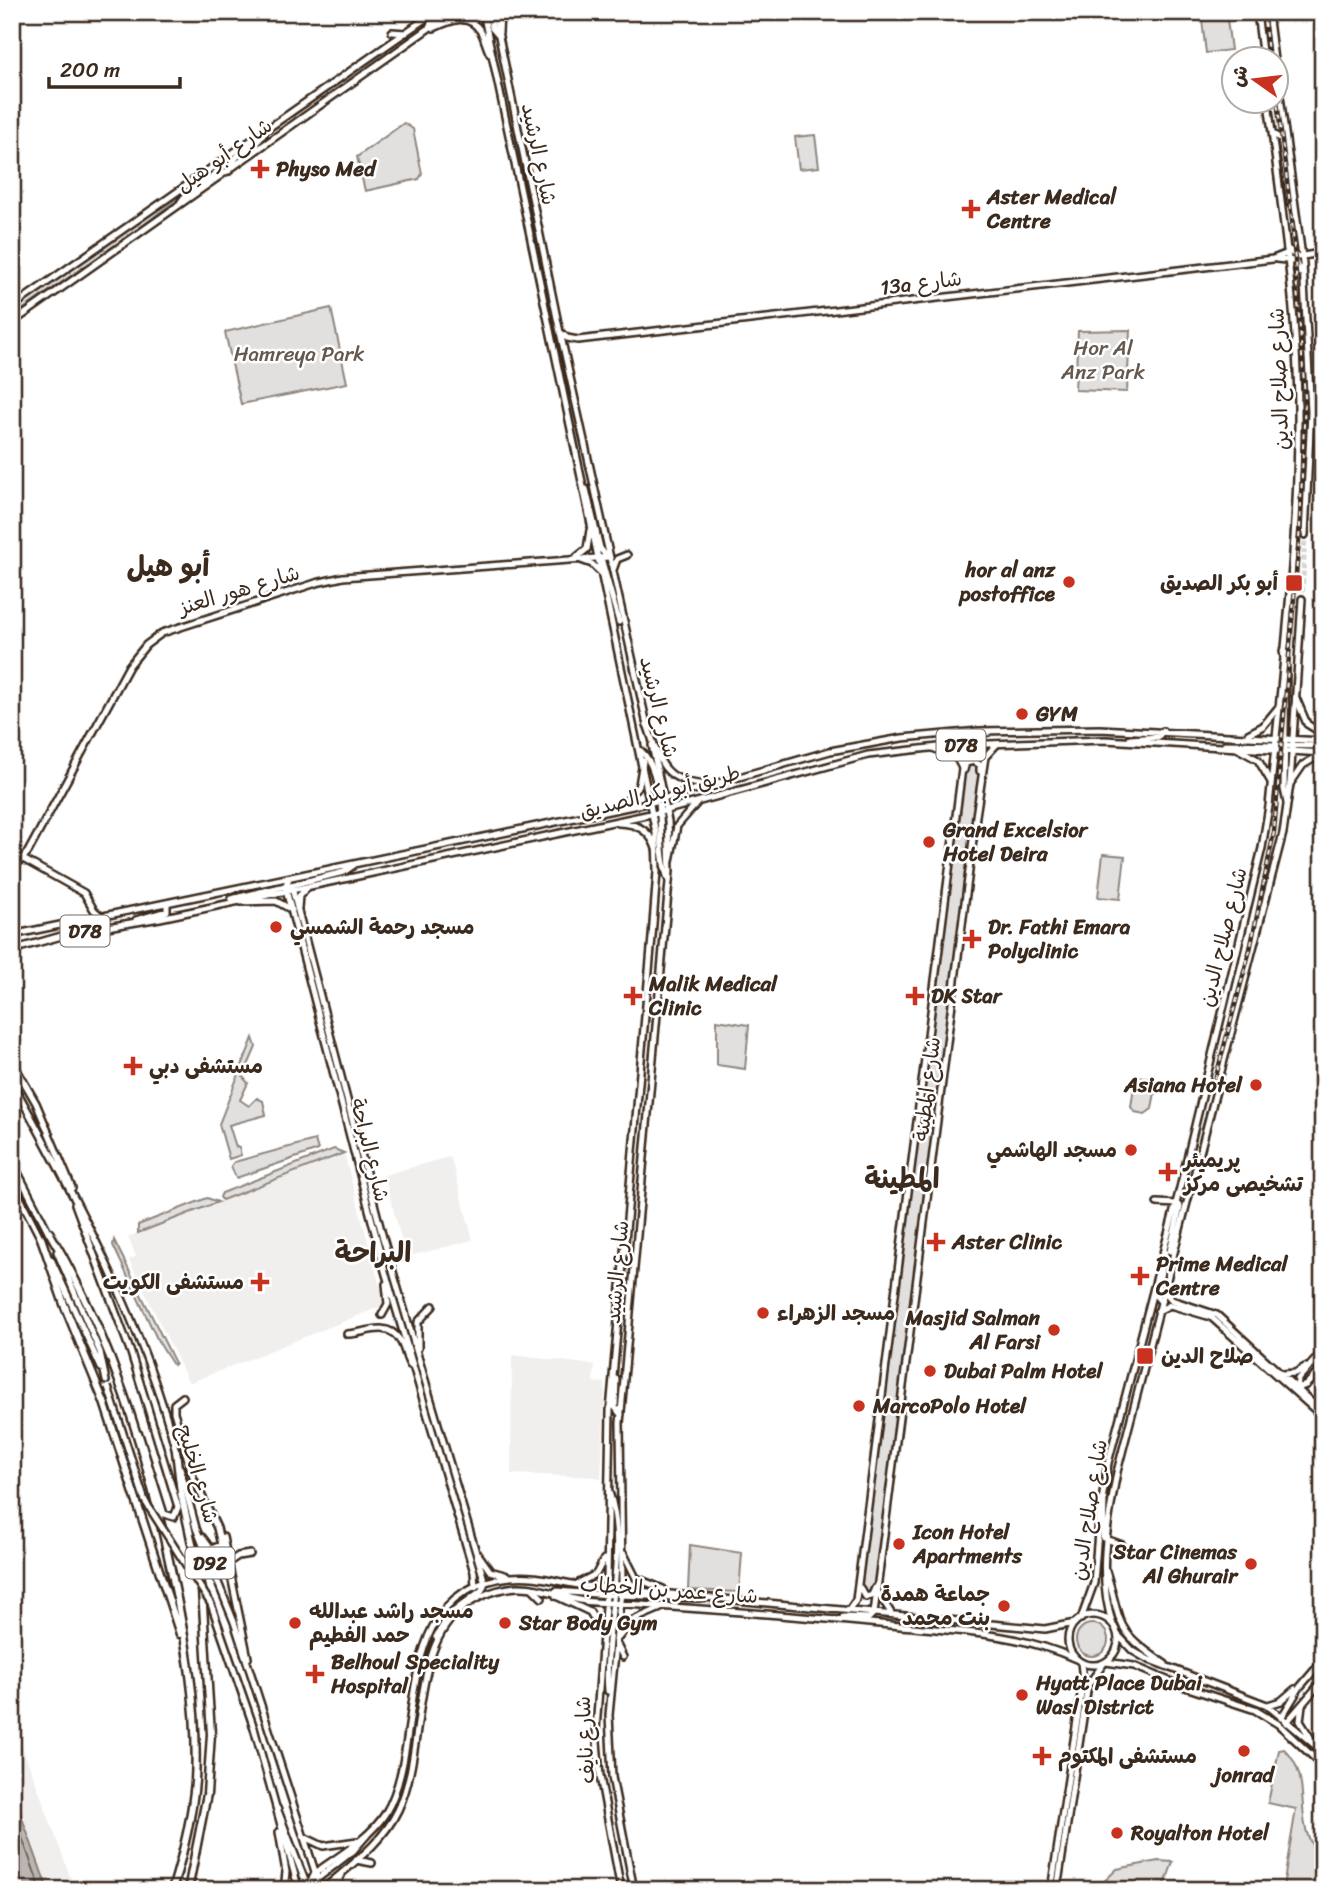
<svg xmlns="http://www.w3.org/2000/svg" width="1335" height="1902" font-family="Sriracha,'Playpen Sans Arabic',sans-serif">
	<rect width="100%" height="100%" fill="#fff"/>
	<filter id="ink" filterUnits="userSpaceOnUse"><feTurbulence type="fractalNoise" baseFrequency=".0143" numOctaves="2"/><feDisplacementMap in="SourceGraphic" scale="14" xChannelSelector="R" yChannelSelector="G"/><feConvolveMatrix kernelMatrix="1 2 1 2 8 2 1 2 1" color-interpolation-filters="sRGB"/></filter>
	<g filter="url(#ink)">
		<path fill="#f1efee" d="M344,1153L385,1305L189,1383L129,1260L136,1256L128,1237Z
			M448,1157L451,1158L473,1240L406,1257L384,1175Z
			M512,1355L595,1365L593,1382L605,1383L601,1480L597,1477L511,1474Z
			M12,1721L38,1788L75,1890H48L12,1790Z"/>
		<path fill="#e2e0de" stroke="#8e857e" stroke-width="2" d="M1201,12H1226L1231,50L1206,53Z
			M404,123L413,129L422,174L419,179L365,191L357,157Z
			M815,135L819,167L799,169L795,137Z
			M211,172L145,224L12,317V311Z
			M331,308L347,383L241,404L225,332Z
			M1130,330L1127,392L1075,390L1078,331Z
			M964,760H981L877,1596L859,1594Z
			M1103,854L1125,856L1120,899L1098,897Z
			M717,1020L749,1025L745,1069L717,1065Z
			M253,1038L256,1047L243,1077L248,1083L240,1100L249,1106L257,1098L263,1101L266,1115L229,1125L236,1147L239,1148L241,1155L229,1159L219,1124Z
			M1139,1076L1157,1081L1152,1109L1145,1114L1135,1112L1131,1107L1135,1080Z
			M315,1140L318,1150L236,1178L231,1166L234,1162Z
			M334,1149L344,1153L222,1200L220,1197L222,1193Z
			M207,1198L218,1202L138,1233V1225Z
			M114,1240L175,1363L173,1365L158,1341L113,1245Z
			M690,1545L742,1553L739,1592L688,1590Z
			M1076 1640a16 16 0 1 1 32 0a16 16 0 1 1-32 0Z
			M1284,1749C1314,1777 1293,1816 1314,1848L1323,1849V1890L1283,1887L1296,1809L1268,1803L1279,1750Z
			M1158,1861L1173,1862L1163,1890H1095L1117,1869Z"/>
		<path fill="#bcb6b3" stroke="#887e77" stroke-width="2" d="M12,1790L48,1890H12Z"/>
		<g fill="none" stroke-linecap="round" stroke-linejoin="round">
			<path stroke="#6f625a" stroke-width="2" d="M12,1810L41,1890"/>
			<path stroke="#d8d4d2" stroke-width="5" stroke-dasharray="5 2.5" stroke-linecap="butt" d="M1302,599L1305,535"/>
			<defs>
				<path id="secondary" d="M483,12L656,833L657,872L652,937L610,1411L607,1580L596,1730L600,1776L621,1890
					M489,12L492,28L498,35
					M494,12L558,323L647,725
					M1257,12L1263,60
					M1268,12L1274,60
					M434,28C451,20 469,12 481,32C485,39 486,47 490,54
					M428,29L433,19L443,12
					M392,32L406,33
					M499,33L500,12
					M1276,67L1303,264L1311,412L1305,535
					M1273,134L1281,139L1290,202L1295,212
					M229,171C233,150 258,149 265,131
					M180,203C191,184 219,180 224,159
					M1289,250L1297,257L1315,254
					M1276,259L1295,261L1300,273
					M12,307L435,12
					M12,323L452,12
					M560,332L567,338L578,340L1273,259L1288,253
					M586,489L600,548L606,556
					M577,557L587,549L590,530
					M601,558L619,622
					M581,560L592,564L599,571
					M613,570L617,559L627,555
					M964,770L966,763L974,761L980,765V771
					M23,859L84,893L94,910L103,918
					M12,870L28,852L129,666L146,645L162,633L316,583L343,577L609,557
					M292,888L383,1238L485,1583
					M286,890L385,1271L474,1572L475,1587
					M1157,1203L1177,1204L1180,1207L1170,1251
					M1163,1290L1172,1300L1217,1315L1319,1409
					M1161,1302L1156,1296L1165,1252
					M1158,1311L1170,1305L1211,1317L1323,1417
					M382,1315L388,1304L386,1284
					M347,1334C365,1334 386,1320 399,1339C405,1347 405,1357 410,1365
					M418,1348V1322L433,1306
					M1282,1374L1295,1373L1305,1367
					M616,1379L615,1407L621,1415
					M1296,1389L1306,1385L1323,1367
					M1297,1390L1298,1379L1323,1351
					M1104,1499L1103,1538L1122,1545
					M478,1554L490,1571L508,1576
					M624,1554L636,1578L663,1589
					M1106,1571C1123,1625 1112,1629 1165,1664
					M577,1584L596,1574L604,1559
					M532,1588L542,1598
					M860,1588L866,1597L872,1595L875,1588
					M556,1591L609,1595
					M878,1592L891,1613
					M619,1595L700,1598
					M556,1596L590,1612L601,1631
					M849,1610L856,1600L965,745
					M1068 1640a25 25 0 1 1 50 0a25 25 0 1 1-50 0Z
					M843,1617L869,1618L874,1613L976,816L985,757L997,744
					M1081,1619L1094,1583L1099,1519L1108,1463L1179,1192L1262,848L1269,806C1282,675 1299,540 1298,408C1297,305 1281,203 1268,102
					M1113,1625C1096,1575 1108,1522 1117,1472L1283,833L1290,784L1302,599
					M1118,1635L1133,1651L1147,1659L1267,1705L1323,1752
					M436,1637L449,1615L482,1590L485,1583
					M619,1637L633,1620L661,1608
					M617,1645L623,1657
					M1106,1662L1134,1666L1179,1685L1255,1710L1278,1724L1323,1766
					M608,1691C603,1631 629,1547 609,1492
					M1268,1705L1281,1701L1295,1689
					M1302,1705L1300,1721L1312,1740
					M1281,1718L1300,1687L1323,1660
					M1286,1723L1323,1680
					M356,1860L372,1863
					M315,1873C338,1856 369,1839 385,1814C429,1743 385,1589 511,1577C535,1574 560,1583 585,1586L1045,1629L1075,1623
					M322,1890C349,1866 382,1844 398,1810C424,1757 412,1662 452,1618C468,1600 492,1589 517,1587C544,1586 568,1601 594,1602C693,1608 791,1615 890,1625C953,1631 1017,1632 1076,1659
					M634,1890L612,1777L609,1715L622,1581L620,1423L670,871L668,821L652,745
					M1051,1890L1083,1681L1081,1662
					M1057,1890L1088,1685L1104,1663"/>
				<path id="primary" d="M1283,651L1286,669L1284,789L1287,803
					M1296,698L1307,724L1323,734
					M646,721C660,760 660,782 708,785
					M1248,734L1263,726L1277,709
					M1130,739L1158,737L1163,731
					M1225,744L1323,746
					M965,745L969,738L989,732
					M935,749L955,755L962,768
					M1240,750L1258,760L1271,782
					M641,751C669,776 654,849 669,881
					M1290,784L1303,765L1322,754
					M622,807L639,785L643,761
					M618,823C638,823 652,832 657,852
					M670,861L677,826L697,803
					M287,890L291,885L344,872L354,865
					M231,899L285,886L289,879
					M241,902L276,901L292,910
					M298,908L299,896L308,887
					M136,920L167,911V905
					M12,935L652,802L830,751L902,738L979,731L1100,729L1323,741
					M12,950L72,933L160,918L660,812L868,755L956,745L1105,740L1323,753
					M12,1061L36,1103L72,1188
					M12,1082C78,1202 143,1322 177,1455
					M12,1161L49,1233
					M12,1182L42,1241
					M75,1204L131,1353L178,1507L174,1517L164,1514L139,1434
					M57,1252L100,1352L106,1381
					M51,1259L101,1368
					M183,1397L174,1404V1412L193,1477L217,1528L221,1545L211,1549L202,1537
					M180,1468L196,1528L234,1622L321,1890
					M223,1537L248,1658
					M228,1563L238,1556L250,1554
					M254,1728L299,1890
					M277,1808L305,1881L317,1890
					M279,1832L286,1872L284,1890
					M304,1837L323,1846L357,1841
					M317,1879L353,1851L367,1835
					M307,1890L315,1873
					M335,1890L342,1873"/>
				<path id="highway" d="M49,1232C111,1336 145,1447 170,1565C185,1634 199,1709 195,1781C192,1818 183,1854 172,1890
					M41,1238L65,1307L104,1402L180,1634
					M176,1451L181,1493L202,1590L211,1734L207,1794L188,1890"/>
			</defs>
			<use href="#secondary" stroke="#3b2a1e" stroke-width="10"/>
			<use href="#primary" stroke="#3b2a1e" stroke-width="10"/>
			<use href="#highway" stroke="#3b2a1e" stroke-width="11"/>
			<use href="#secondary" stroke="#fff" stroke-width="5"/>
			<use href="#primary" stroke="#fff" stroke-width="5"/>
			<use href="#highway" stroke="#fff" stroke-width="6"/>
			<defs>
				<path id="rail" d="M1263,12L1269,60
					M1215,1080L1250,950L1274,832L1300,528L1305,397L1292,220L1276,93"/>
			</defs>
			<use href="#rail" stroke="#3b2a1e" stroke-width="4.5"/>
			<use href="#rail" stroke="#fff" stroke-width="2" stroke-dasharray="5" stroke-linecap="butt"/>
			<defs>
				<path id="primary-bridge" d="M108,1387L145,1501L211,1604L254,1728"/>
			</defs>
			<use href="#primary-bridge" stroke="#3b2a1e" stroke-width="10" stroke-linecap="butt"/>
			<use href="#primary-bridge" stroke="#fff" stroke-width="5"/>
		</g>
	</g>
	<g fill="#c8321e" stroke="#fff" stroke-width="2.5">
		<path d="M256.5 158.5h7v7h7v7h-7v7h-7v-7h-7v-7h7z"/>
		<path d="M967.5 198.5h7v7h7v7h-7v7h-7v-7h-7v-7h7z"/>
		<circle cx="1069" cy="582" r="7"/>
		<rect x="1285" y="574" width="18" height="18" rx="3.5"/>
		<circle cx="1022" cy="714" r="7"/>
		<circle cx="929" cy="842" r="7"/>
		<circle cx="276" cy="927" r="7"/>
		<path d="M968.5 928.5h7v7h7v7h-7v7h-7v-7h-7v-7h7z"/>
		<path d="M629.5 985.5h7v7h7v7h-7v7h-7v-7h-7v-7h7z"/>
		<path d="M911.5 985.5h7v7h7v7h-7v7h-7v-7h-7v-7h7z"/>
		<path d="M129.5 1055.5h7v7h7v7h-7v7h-7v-7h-7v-7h7z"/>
		<circle cx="1256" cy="1085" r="7"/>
		<circle cx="1131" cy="1150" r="7"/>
		<path d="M1164.5 1161.5h7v7h7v7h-7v7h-7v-7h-7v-7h7z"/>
		<path d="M932.5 1231.5h7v7h7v7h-7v7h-7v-7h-7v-7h7z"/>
		<path d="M1136.5 1265.5h7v7h7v7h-7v7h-7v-7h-7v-7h7z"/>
		<path d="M256.5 1271.5h7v7h7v7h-7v7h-7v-7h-7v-7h7z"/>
		<circle cx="763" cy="1313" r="7"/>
		<circle cx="1054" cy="1330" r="7"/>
		<rect x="1136" y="1347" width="18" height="18" rx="3.5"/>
		<circle cx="930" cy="1371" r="7"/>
		<circle cx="859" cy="1406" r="7"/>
		<circle cx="899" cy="1544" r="7"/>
		<circle cx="1251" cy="1564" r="7"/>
		<circle cx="1004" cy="1606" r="7"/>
		<circle cx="295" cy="1623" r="7"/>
		<circle cx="505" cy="1623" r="7"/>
		<path d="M311.5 1663.5h7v7h7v7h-7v7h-7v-7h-7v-7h7z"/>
		<circle cx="1022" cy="1695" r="7"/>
		<circle cx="1244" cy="1751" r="7"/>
		<path d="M1038.5 1745.5h7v7h7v7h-7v7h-7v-7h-7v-7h7z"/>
		<circle cx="1117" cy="1833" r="7"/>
	</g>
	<g text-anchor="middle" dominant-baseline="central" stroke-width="5" stroke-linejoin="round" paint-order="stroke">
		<g fill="#fff" stroke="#766a62" stroke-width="2">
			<rect x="936.5" y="729.5" width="49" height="31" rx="5"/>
			<rect x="60.5" y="915.5" width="49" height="31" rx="5"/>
			<rect x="185.5" y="1547.5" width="49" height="31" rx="5"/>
		</g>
		<g font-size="19" font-weight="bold" fill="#3b2a1e">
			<text x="961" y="745">D78</text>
			<text x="85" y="931">D78</text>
			<text x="210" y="1563">D92</text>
		</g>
		<g font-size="21" fill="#3b2a1e" stroke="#fff">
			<text transform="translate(539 154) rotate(78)">شارع الرشيد</text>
			<text transform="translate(224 155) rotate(-35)">شارع أبو هيل</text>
			<text transform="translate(921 283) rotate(-7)">13a شارع</text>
			<text transform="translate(1279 379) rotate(-92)">شارع صلاح الدين</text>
			<text transform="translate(239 590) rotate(-17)">شارع هور العنز</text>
			<text transform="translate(659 707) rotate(76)">شارع الرشيد</text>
			<text transform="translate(660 792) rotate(-14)">طريق أبو بكر الصديق</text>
			<text transform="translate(1223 937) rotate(-76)">شارع صلاح الدين</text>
			<text transform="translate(927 1089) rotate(-83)">شارع المطينة</text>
			<text transform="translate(370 1150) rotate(76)">شارع البراحة</text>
			<text transform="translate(617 1272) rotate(-85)">شارع الرشيد</text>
			<text transform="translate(198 1474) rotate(74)">شارع الخليج</text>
			<text transform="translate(1089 1510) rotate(-81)">شارع صلاح الدين</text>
			<text transform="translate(669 1590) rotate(4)">شارع عمر بن الخطاب</text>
			<text transform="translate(585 1740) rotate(-93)">شارع نايف</text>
		</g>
		<g font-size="21" font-weight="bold" fill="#3b2a1e" stroke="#fff" text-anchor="start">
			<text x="276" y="169">Physo Med</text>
			<text x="987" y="197">Aster Medical<tspan x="987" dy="24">Centre</tspan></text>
			<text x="1055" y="570" text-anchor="end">hor al anz<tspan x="1055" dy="24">postoffice</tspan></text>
			<text x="1278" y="583" text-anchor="end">أبو بكر الصديق</text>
			<text x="1036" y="714">GYM</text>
			<text x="943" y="830">Grand Excelsior<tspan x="943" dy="24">Hotel Deira</tspan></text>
			<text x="290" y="927">مسجد رحمة الشمسي</text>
			<text x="988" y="927">Dr. Fathi Emara<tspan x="988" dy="24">Polyclinic</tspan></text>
			<text x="649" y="984">Malik Medical<tspan x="649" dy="24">Clinic</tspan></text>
			<text x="931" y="996">DK Star</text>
			<text x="149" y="1066">مستشفى دبي</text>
			<text x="1242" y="1085" text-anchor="end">Asiana Hotel</text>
			<text x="1117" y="1150" text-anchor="end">مسجد الهاشمي</text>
			<text x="1184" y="1160">پریمیئر<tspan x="1184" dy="24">تشخیصی مرکز</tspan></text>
			<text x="952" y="1242">Aster Clinic</text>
			<text x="1156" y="1264">Prime Medical<tspan x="1156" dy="24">Centre</tspan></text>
			<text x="244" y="1282" text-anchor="end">مستشفى الكويت</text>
			<text x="777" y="1313">مسجد الزهراء</text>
			<text x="1040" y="1318" text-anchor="end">Masjid Salman<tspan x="1040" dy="24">Al Farsi</tspan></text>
			<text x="1161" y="1356">صلاح الدين</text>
			<text x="944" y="1371">Dubai Palm Hotel</text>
			<text x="873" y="1406">MarcoPolo Hotel</text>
			<text x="913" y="1532">Icon Hotel<tspan x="913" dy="24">Apartments</tspan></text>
			<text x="1237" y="1552" text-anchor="end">Star Cinemas<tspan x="1237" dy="24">Al Ghurair</tspan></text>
			<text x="990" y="1594" text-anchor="end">جماعة همدة<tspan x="990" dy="24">بنت محمد</tspan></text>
			<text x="309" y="1611">مسجد راشد عبدالله<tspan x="309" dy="24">حمد الفطيم</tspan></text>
			<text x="519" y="1623">Star Body Gym</text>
			<text x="331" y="1662">Belhoul Speciality<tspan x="331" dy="24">Hospital</tspan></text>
			<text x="1036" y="1683">Hyatt Place Dubai<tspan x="1036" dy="24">Wasl District</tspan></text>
			<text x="1058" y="1756">مستشفى المكتوم</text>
			<text x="1244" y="1775" text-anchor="middle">jonrad</text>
			<text x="1131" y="1833">Royalton Hotel</text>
		</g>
		<g font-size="21" fill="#65584e" stroke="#fff">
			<text x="1103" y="348">Hor Al<tspan x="1103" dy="24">Anz Park</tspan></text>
			<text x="299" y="354">Hamreya Park</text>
		</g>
		<g font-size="28" font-weight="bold" fill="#3b2a1e" stroke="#fff">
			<text x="168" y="566">أبو هيل</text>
			<text x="902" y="1178">المطينة</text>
			<text x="373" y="1252">البراحة</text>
		</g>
	</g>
	<rect width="1335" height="1902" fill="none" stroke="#fff" stroke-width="42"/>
	<rect x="21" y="21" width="1293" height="1860" fill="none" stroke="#3b2a1e" stroke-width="2.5" filter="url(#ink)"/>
	<g transform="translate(1255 80) rotate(284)"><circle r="33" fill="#ffffff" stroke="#b1aaa5" stroke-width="2"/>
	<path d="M0-5L12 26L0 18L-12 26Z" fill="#c8321e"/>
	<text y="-10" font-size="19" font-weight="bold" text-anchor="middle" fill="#3b2a1e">ش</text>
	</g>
	<path d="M49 77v10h131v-10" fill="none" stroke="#3b2a1e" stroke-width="3.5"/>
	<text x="60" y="77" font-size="21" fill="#3b2a1e" stroke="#ffffff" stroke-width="5" paint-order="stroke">200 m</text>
</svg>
